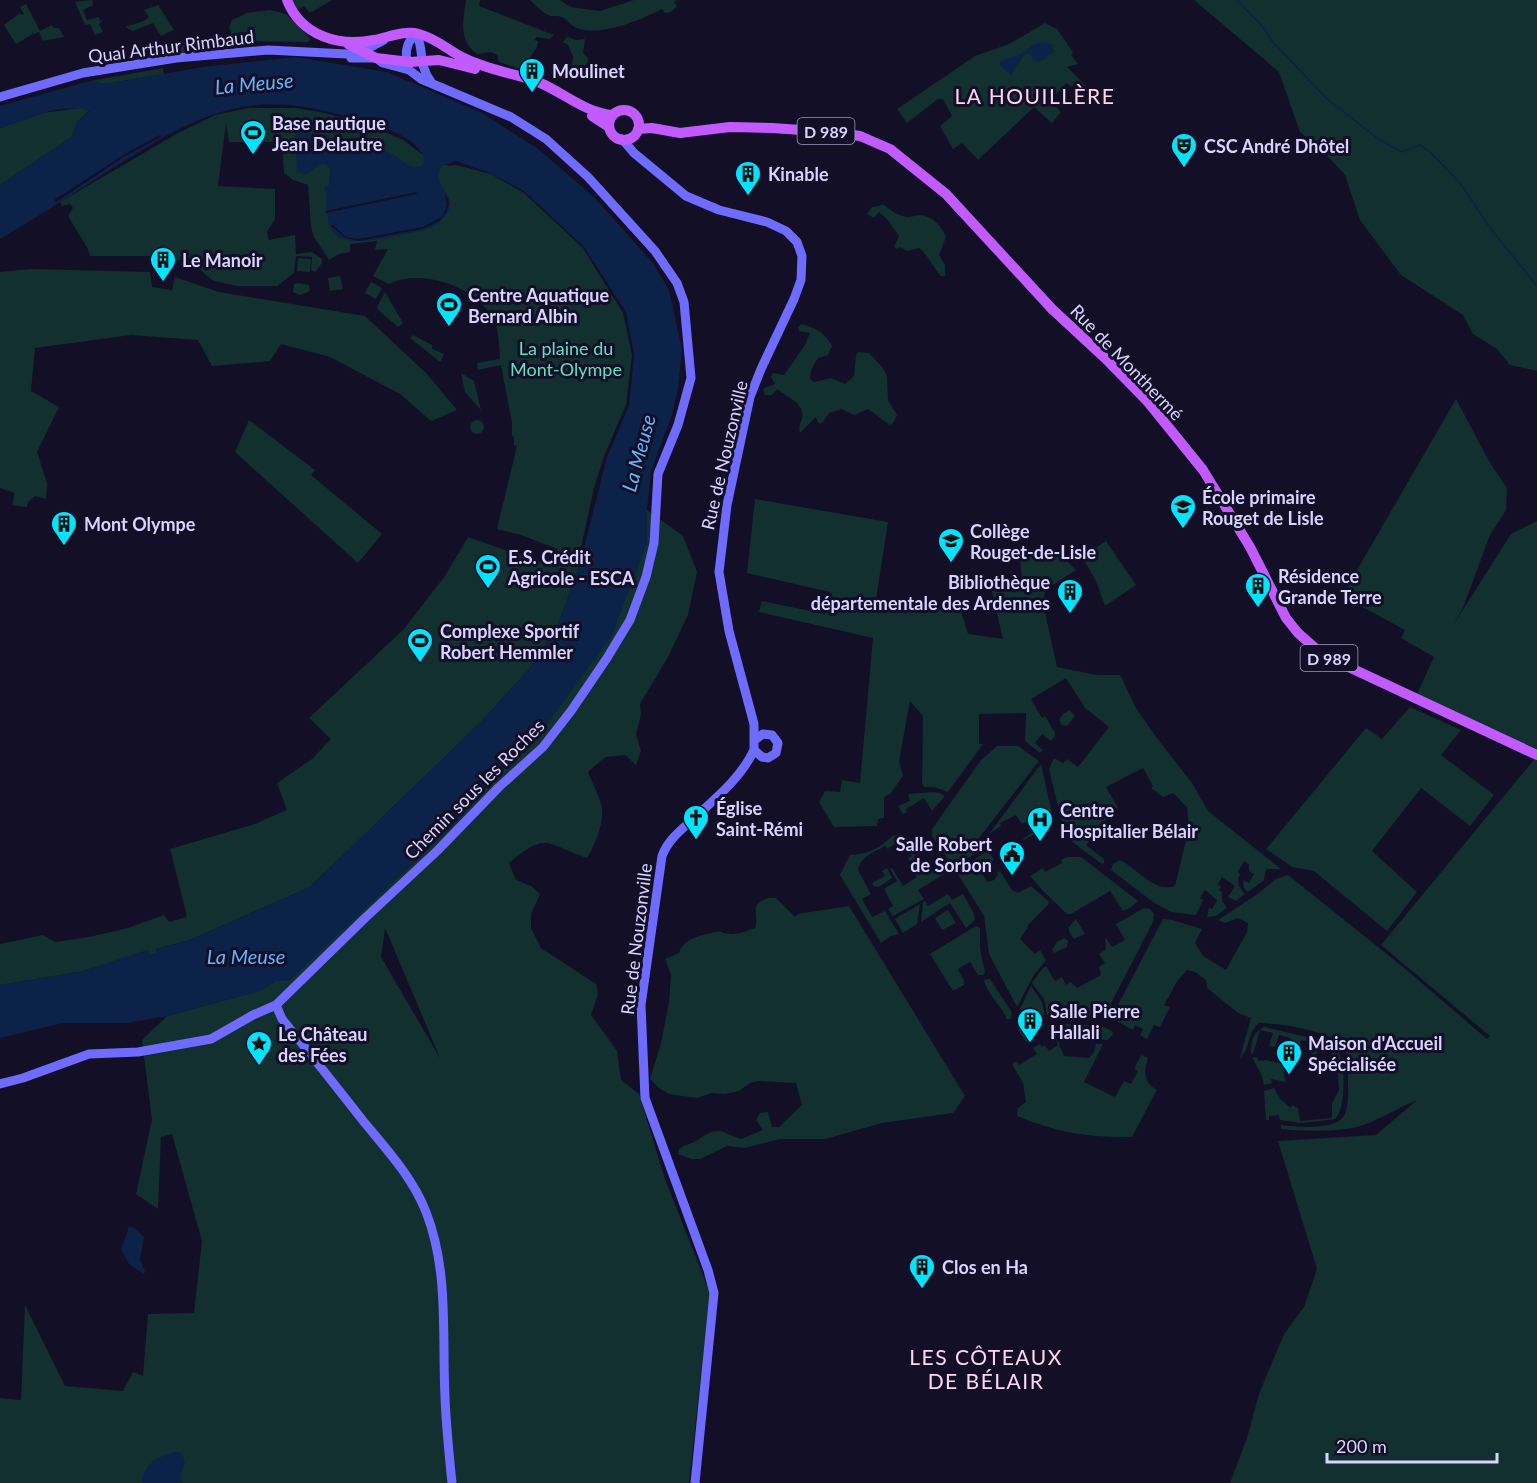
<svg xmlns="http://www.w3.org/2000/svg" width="1537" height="1483" font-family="Lato,sans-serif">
	<rect width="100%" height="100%" fill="#130f26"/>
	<path fill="#12302f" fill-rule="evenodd" d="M92,0L93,5L83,10L87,20L99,17L100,21L103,20L99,24L103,32L95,35L90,24L85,25L75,2Z
		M292,0H332L310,13L304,6L297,10Z
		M466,0H480L479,6L554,35L550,39L537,37L534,40L538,41L537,47L531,56L534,69L530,72L499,62L497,55L491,52L477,54C458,41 463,20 466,0Z
		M530,0H560L571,7L600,11L634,0H677L674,2L677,6L671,12L665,13L662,9C641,20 600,37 577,28C571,26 568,20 562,17C557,15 552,17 548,15C542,12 535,5 530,0Z
		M1194,0H1537V371L1510,365L1497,349L1473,334L1463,315L1401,275L1360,220L1345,175L1320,148L1300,132L1279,72Z
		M26,4L40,31L52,25L54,28H59L64,37L43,41L39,32L34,34L31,30L33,34L16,44L4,25L20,13L22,15L24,14L20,7Z
		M158,5L174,30L161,36L153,23L133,31L125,27L144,21L149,17L144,10Z
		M270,10L286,14L311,39L308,42L234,41L229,27L232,20L247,13Z
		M1045,23L1057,29L1073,52L1071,55L1078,64L1067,67L1086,86L1081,92L1073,85L1071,87L1066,83L1050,101L1061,112L1052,123L1034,107L978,160L962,143L953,149L940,126L952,116L943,99H938L907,123L897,109L975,56L1009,44Z
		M567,37L576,40L585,39L583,53L588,58V62L577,75L573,73L570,76L573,57L568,45L563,42Z
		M176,43H183L187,54L161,57L154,51Z
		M163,68L164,74L105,84L90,81Z
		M79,108L90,110L77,122L72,137L0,185V128L43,113Z
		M249,108H296L325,113L374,127L403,140L422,154L449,166L456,165L491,174L524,193L583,248L623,313L632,355L626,405L604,456L594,488L579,557L580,564L558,625L531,667L480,723L310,887L190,940L156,949L157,953L150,955L148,950L84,971L0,985V944L43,935L55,942L89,937L128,928L164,915L169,922L187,917L170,849L255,824L287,810L277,783L312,759L331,739L309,718L403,630L445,576L468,537L554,567L557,549L521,535L497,529L517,446L514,445V438L512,435V423L501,365L478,370L477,363L500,359C499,346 499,329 493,318C474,286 422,268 389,284L373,276L388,249L375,250L377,241L350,244V252L339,254L329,260L314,237L311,227L308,185L293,180L284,173L282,142H229L226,123L218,186L275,189V219L267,232L269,240L295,235L296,254L312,252L322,259V263L315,272L311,270L312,257L296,256L294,273L277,286H236L212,280L191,262L149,256H90L88,249L68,216L73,208L70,204L62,206L60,202L178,133L215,115Z
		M884,205C890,210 897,215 906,217C911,218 915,215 920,215C932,216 942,226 946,237L939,255L945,265V276H941C933,268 928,254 919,248L907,251L900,247L897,249L894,247L899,236L887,219L879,212L874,218L867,214L872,207Z
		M298,258L311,259L310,272L297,271Z
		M31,269L150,272L152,287L172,290L175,277L219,292L365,316L427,374L457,410L431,421L400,394L330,357L281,344L270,361L212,366L198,340L131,335L35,348L31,391L59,407L37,452L47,483L46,499L35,496L28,502L27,507L12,505L15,493L0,488V272Z
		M340,276L343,289L330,291L328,278Z
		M371,282L382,288L376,299L365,293Z
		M299,283L309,285L310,290L308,292L300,295L293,292L294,284Z
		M385,292L403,323L398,327L378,310L377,307Z
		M801,324C815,327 825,333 832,346L828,355C825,356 822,357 819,358C814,361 810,373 810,379L814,382L831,378L845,384L854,376L856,355L858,352L869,353L883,368L887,376L888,400L897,415L893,423L890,425L868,409L854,415L842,409L829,413L823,422L819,424L816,417L800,433C798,427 800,425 802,418C805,403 787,397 777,389L772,395H765L763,389L775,384L771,377L773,373L784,375L805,345L810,333L799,331L798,327Z
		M413,335L432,345V349L444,354L441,361H439L410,338Z
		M461,373L474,381L481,410L465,392Z
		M1456,399L1490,463L1507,488L1506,510L1490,535L1463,608L1452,627L1511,534L1537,521V749L1417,694L1434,657L1401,638L1405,630L1342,596Z
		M470 427a7 7 0 1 1 14 0a7 7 0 1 1-14 0Z
		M249,420L315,470L311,475L382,534L358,563L235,452Z
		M755,499L888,522L874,612L884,608L958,601L968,634L1003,639L990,584L1022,581L1019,546L1065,559L1076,570L1045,590L1043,603L1057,667L1097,675H1120L1136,708L1156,737L1192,783L1208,811L1281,869H1266L1264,880L1248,892L1244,888L1243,880L1249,883L1254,874L1249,871V864L1244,861L1238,872L1240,874C1236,882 1239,888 1245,894L1236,901L1228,897L1235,886L1222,877L1218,884L1221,887L1219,890L1222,892V901L1227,908L1216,916L1207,917L1209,908L1212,909L1217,900L1205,890L1200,898L1203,900L1196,915L1171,912L1153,902L1111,870L1113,864L1120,860C1138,869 1154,893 1175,886L1189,828L1187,807L1173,793L1163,797L1151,788L1153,786L1143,768L1106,787L1118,808L1113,811L1086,845L1104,859V863L1102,864L1067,838L1064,831L1049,769L1054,758L1063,763L1067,759L1078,767L1109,727L1085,708L1066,678L1031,699L1042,718L1045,716L1055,733V736L1051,741L1042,734L1035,743L1043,750L1040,753L1025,741L1026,713L979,714V744H983L948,792L934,787H924L922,783L923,716L910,701L899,761L903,776L890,794L884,797V818L878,819L877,826L834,827L819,802L825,791L840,792L842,780L860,783L873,638L759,612L762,601L825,614L830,592L747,573Z
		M647,510L683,536L697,572L688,615L668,657L640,704L641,715L636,734L641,751L636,765L625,755L605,757L588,772C592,783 598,793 601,804C606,819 595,845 587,858C545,844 548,831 509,863L516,880L531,886L540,894L531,914V928L541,948L596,984L598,994L591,1015L617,1051L621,1080L639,1094L665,1179L710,1293L689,1483H0V1398L21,1400L25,1305L65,1386L123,1391L133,1372L143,1376L148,1314L194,1313L202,1241L172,1134L161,1137L158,1209L136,1194L152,1120L142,1040L167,1016L262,990L276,981H288L456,822L512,760L545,727L647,543ZM385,929L386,930L440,1058L381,957Z
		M1106,541L1136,585L1105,606L1096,581L1082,557Z
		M1410,707L1461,730L1441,755L1494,795L1470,826L1421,788L1372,851L1417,892L1387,931L1314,871L1292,867L1266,849L1366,728L1382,739Z
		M1070,710L1075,716L1068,725L1065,726L1062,725L1059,720L1063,714Z
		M997,746H1018L1039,761L979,838L983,849L953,867L932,836V829L981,760Z
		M1537,756V1483H1230L1247,1438L1259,1394L1284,1334L1304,1307L1317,1269L1278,1141L1376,1135L1417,1100C1397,1108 1378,1121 1357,1127C1336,1132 1303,1131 1281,1129V1125C1297,1127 1338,1131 1345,1114C1349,1104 1348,1091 1348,1082C1348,1071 1349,1054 1342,1046C1331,1031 1277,1023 1259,1023C1246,1034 1251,1048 1240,1058L1251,1018L1238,1013L1207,988L1206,980L1195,972L1187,970L1178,980L1164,1005L1170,1007L1160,1027L1154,1025L1147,1039L1140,1035L1143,1029L1135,1025L1133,1030L1111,1018L1163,919L1172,920L1202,929L1195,943L1203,956L1226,970L1247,932L1248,923L1238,918L1225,923L1218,920L1256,895L1276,879L1288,875L1403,967L1487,1039L1490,1036L1381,945Z
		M1041,764L1054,822L1024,840L1023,839L1035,831L1029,820L1022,824L1016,815L1000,823L1001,826L989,834Z
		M932,792L940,793L945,796L932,811L924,798L906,809L907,812L903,814L898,806L910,801L908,794Z
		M897,835V842L888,849L885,846C874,852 860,857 858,870L871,894L862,899L872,917L885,911L899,934L891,936L881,943L840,875L850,855C866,855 881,848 892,836Z
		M911,849L927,874L941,866L946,873L918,890L924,899L893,916L888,909L893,906L884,889L897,881L890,869L892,868L903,886L917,877L912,869L914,867L908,858L912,856L909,850Z
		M986,852H989L994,860L980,869L987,882L994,880L998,875L997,873L1000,871L1012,890L1018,893L1031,886L1049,902L1048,905L1027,926L1028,927L1020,939L1035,954L1040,950L1046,960L1034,975L1017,1007L989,954L984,916L956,871Z
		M1067,857H1081L1138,901L1130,908L1123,911L1110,891L1071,914H1067L1043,891L1030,876L1043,868L1045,872L1062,863L1061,860Z
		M887,868L892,878L879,887L873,886L872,883L885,876L882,871Z
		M948,894L952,900L963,894L974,914L975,920L966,928L950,903L921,922L923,902L925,901L928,906Z
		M769,898H776L795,917L798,914L849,906L965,1096L953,1113L882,1123L825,1139H780L745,1148L727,1146L700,1159H691L678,1154L679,1149C684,1145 691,1144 696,1141C718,1126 717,1130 741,1139L763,1130L756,1120L760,1113L768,1112L772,1127H779L802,1105L796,1083L758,1081L750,1083L739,1091L725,1094L712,1093L697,1098L669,1094L659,1088L650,1079L661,1043L669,1002L671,975L665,959L679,953C685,936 705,935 720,931C731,938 743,932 755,928C760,914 747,904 769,898Z
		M920,904L917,924L903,933L895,919Z
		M1144,908L1150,909L1154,914L1153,922L1106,1013L1095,1017L1047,1015L1044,999L1032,983L1042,969L1046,966L1055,981L1062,977L1066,985L1071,982L1077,988L1101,975L1099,967L1105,963L1099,954L1106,949L1105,937L1112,947L1125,940L1116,924Z
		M948,910L956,923L942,930L935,918Z
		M1076,919L1085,934L1074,939L1069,932V927Z
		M976,926L980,928V949L985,972L983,975H978L970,962L958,969L964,981V985L953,991L930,954Z
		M1064,938L1068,941L1067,947L1054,953L1052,950L1057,942Z
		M986,979H990L1011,1011L1012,1015L1010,1019H1006V1016C1000,1006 987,992 984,981Z
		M1031,986L1042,1002L1045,1015L1033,1014L1020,1009Z
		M1030,1024L1036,1028V1030H1032L1035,1036L1026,1042L1018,1030Z
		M1065,1024L1101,1026L1112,1031L1113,1034L1108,1040L1096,1039L1097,1029C1086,1028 1058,1024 1059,1043C1059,1048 1063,1051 1064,1056L1089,1058L1094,1052L1096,1044H1103L1084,1082L1115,1097L1124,1081L1131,1084L1138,1071L1134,1069L1141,1055L1148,1058C1143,1073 1144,1082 1157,1090L1132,1137C1091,1138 1054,1132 1017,1116L1018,1108L1026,1102L1023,1083L1012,1064L1016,1061L1019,1065L1037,1054L1033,1048L1040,1044L1042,1047L1045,1045L1049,1051L1058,1045L1056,1039L1059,1035L1060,1026Z
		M1265,1027L1335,1044C1346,1057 1347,1107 1335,1119L1303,1123L1280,1120L1279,1115L1269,1116V1120H1266L1264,1091L1274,1088L1280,1099L1291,1108L1292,1105L1298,1108L1300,1121L1332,1118V1103L1339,1090L1338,1075L1330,1059L1333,1048L1319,1044L1316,1057L1311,1056L1313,1043L1301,1040L1296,1059L1287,1057L1291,1038L1279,1035L1275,1047L1269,1046L1273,1033L1260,1030L1253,1054L1251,1053C1251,1042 1253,1031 1265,1027Z
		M1252,1057L1258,1058V1061L1266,1060L1287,1065L1288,1070L1283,1072L1286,1082L1271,1079L1272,1083L1264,1085L1261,1074Z"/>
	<path fill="#0c2248" d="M1043,42L1052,44L1053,51L1052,54L1047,55V58L1037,62L1029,54H1025L1011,75L999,64C1003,58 1009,59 1017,56C1027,52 1031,43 1043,42Z
		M296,57L387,72L480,112L537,148L594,197L653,263L669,290L682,349L678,389L671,418L651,471L647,510V543L612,635L545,727L512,760L456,822L288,981H276L262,990L167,1016L127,1023H63L0,1038V985L84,971L148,950L150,955L156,953V949L190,940L310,887L480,723L531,667L558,625L580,564L607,457L629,406L634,355L626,312L584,247L525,192L490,173L456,161L442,166C426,185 465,195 443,219C432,231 411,233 396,236C353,244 322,250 327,193L324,192L325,186H329L330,168C320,157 315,172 305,175L297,171L295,135L298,132L327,135L330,139V151L334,154C342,153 346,144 355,143C367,141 389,152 400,159C404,161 407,165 412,167L421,166L425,160C419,139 385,127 366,122C328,111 288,100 249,106C196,113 149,146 105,173C70,196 36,218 0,239V185L72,137L77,122L90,111C64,101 25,120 0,128V106L90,81L105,84L203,67Z
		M129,1227L135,1228L144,1237L140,1260L145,1271L144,1274L129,1264L121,1249Z
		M171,1452H181L185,1462L181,1474L182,1483H142C143,1467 155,1457 170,1454Z"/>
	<path fill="#130f26" d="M160,135L161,137L125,156L56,202L54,200L125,154Z
		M416,192L417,194L326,213V211Z
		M445,195L448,198L449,204L446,213L438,222L422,229L359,241L346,238L331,226L333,225L346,237L358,239L423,227L443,216L447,205Z"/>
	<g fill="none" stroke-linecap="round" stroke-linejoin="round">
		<path stroke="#0c2248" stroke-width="1.5" d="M1237,0L1264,28L1271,40L1327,99L1377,138L1401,152L1420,145L1429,151L1460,183L1490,228L1537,286"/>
		<path stroke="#6f6bff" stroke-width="9" d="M351,58H376L383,63L409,70
			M0,97L83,73L176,58L268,50L347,54L363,51L384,40
			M622,139L634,153L686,196L719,210L767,222L786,231L797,242L802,256L801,280L794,299L761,369L750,397L727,505L719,572L729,631L754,724V750L762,757L768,758L776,753L778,743L772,735L763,734L756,739
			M276,1005L282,1019C310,1053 337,1088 364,1122C387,1150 413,1178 426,1212C449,1270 442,1335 445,1397C446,1425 449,1454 452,1483
			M0,1084L23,1078L89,1054L138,1052L211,1039L253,1015L276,1005L364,919L437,851L499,787L543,747L571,711L607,658L630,620L646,577L654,543L658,474L678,425L691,378L684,302L677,283L655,251L588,177L546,139L511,117L421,79L409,70C405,56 404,44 416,34C425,49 417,63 431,82
			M695,1483L714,1293L708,1270L645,1098L641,1005L662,856C668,840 680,831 692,820C715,799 741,778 754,750"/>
		<path stroke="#c25bff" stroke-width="10" d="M287,0C301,36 339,47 374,40C390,37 404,30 419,34C436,38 449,51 464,58C487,70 514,73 538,82C563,92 585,113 613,115
			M348,44L376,58L410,62L439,60L475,69
			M609 125a15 15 0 1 1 30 0a15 15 0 1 1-30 0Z
			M592,116L609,127
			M638,129L652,128L680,133L730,127L772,128L831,132L860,136L890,149L946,194L1052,309L1106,359L1148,402L1203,470L1250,547L1286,618L1298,633L1323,655L1537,755"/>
	</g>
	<defs>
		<symbol id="building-pin" viewBox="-11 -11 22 30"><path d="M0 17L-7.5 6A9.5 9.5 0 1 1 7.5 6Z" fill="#00e5ff" stroke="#130f26"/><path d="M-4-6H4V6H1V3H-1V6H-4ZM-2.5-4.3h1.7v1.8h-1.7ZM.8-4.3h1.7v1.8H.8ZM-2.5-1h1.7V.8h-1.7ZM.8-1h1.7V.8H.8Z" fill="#111"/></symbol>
		<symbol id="stadium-pin" viewBox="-11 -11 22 30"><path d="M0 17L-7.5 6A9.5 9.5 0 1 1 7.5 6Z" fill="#00e5ff" stroke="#130f26"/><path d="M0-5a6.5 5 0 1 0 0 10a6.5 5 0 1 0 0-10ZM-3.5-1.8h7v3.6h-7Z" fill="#111"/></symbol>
		<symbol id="theatre-pin" viewBox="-11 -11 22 30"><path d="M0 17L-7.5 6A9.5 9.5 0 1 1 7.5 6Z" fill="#00e5ff" stroke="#130f26"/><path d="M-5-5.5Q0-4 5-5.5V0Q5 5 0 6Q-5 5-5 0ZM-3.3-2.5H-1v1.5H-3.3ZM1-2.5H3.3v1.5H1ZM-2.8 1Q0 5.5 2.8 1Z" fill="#111"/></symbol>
		<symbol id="school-pin" viewBox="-11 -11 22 30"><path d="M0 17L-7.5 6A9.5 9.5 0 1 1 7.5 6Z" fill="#00e5ff" stroke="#130f26"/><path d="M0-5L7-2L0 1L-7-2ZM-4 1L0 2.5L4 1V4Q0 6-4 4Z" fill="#111"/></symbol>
		<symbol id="church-pin" viewBox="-11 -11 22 30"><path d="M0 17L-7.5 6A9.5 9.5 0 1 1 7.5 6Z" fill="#00e5ff" stroke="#130f26"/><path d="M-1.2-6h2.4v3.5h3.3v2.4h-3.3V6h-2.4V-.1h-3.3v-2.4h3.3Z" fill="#111"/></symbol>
		<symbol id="hospital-pin" viewBox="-11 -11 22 30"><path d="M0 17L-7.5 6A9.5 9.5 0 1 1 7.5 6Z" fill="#00e5ff" stroke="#130f26"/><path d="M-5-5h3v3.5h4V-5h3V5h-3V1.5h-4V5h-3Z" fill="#111"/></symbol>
		<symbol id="civic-pin" viewBox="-11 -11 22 30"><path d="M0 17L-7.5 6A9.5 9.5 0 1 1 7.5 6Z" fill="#00e5ff" stroke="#130f26"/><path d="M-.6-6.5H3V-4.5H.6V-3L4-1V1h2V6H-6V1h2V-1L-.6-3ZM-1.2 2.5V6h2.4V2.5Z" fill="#111"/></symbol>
		<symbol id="sight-pin" viewBox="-11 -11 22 30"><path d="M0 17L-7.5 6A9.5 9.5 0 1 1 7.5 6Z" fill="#00e5ff" stroke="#130f26"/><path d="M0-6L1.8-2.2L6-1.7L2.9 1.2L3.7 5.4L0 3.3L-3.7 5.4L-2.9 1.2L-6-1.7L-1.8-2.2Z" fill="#111"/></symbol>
	</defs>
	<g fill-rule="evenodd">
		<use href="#building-pin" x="517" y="56" width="30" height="40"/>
		<use href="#stadium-pin" x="238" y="118" width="30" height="40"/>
		<use href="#theatre-pin" x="1169" y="131" width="30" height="40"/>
		<use href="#building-pin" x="733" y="159" width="30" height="40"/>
		<use href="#building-pin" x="148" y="245" width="30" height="40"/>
		<use href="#stadium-pin" x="434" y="290" width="30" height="40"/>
		<use href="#school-pin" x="1168" y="492" width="30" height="40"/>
		<use href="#building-pin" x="49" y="509" width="30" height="40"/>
		<use href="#school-pin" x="936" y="526" width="30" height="40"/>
		<use href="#stadium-pin" x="473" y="552" width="30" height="40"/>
		<use href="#building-pin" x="1243" y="571" width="30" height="40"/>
		<use href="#building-pin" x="1055" y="577" width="30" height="40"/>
		<use href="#stadium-pin" x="405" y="626" width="30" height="40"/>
		<use href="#church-pin" x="681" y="803" width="30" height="40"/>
		<use href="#hospital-pin" x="1025" y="805" width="30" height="40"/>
		<use href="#civic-pin" x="997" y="839" width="30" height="40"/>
		<use href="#building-pin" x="1015" y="1006" width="30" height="40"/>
		<use href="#sight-pin" x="244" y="1029" width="30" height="40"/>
		<use href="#building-pin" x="1274" y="1038" width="30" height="40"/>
		<use href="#building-pin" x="907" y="1252" width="30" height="40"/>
	</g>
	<g text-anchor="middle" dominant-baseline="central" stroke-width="6" stroke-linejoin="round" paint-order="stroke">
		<g fill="#130f26" stroke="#9e99be" stroke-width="1.5">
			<rect x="797.5" y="118" width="57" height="26" rx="4.5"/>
			<rect x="1300.5" y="645" width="57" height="26" rx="4.5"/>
		</g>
		<g font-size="16" font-weight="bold" fill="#d9d4ff">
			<text x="826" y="131">D 989</text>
			<text x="1329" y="658">D 989</text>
		</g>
		<g font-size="18" fill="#d9d4ff" stroke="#130f26">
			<text transform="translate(171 46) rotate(-7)">Quai Arthur Rimbaud</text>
			<text transform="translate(1127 362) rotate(46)">Rue de Monthermé</text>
			<text transform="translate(724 455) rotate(-77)">Rue de Nouzonville</text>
			<text transform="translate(474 789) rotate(-45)">Chemin sous les Roches</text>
			<text transform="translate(636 939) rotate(-83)">Rue de Nouzonville</text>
		</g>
		<g font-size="18" font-weight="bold" fill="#d9d4ff" stroke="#130f26" text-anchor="start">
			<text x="552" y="71">Moulinet</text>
			<text x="272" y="123">Base nautique<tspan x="272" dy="21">Jean Delautre</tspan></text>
			<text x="1204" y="146">CSC André Dhôtel</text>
			<text x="768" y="174">Kinable</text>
			<text x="182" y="260">Le Manoir</text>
			<text x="468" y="295">Centre Aquatique<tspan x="468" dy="21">Bernard Albin</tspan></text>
			<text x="1202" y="497">École primaire<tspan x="1202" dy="21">Rouget de Lisle</tspan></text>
			<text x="84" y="524">Mont Olympe</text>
			<text x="970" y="531">Collège<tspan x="970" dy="21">Rouget-de-Lisle</tspan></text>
			<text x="508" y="557">E.S. Crédit<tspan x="508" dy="21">Agricole - ESCA</tspan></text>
			<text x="1278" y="576">Résidence<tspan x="1278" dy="21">Grande Terre</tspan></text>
			<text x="1050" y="582" text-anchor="end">Bibliothèque<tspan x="1050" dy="21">départementale des Ardennes</tspan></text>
			<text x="440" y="631">Complexe Sportif<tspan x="440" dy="21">Robert Hemmler</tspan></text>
			<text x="716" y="808">Église<tspan x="716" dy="21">Saint-Rémi</tspan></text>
			<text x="1060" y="810">Centre<tspan x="1060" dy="21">Hospitalier Bélair</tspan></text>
			<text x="992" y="844" text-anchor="end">Salle Robert<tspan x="992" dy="21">de Sorbon</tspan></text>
			<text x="1050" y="1011">Salle Pierre<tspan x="1050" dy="21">Hallali</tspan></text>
			<text x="278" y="1034">Le Château<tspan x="278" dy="21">des Fées</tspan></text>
			<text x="1308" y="1043">Maison d'Accueil<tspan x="1308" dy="21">Spécialisée</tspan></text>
			<text x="942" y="1267">Clos en Ha</text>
		</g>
		<g font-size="18" fill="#5fe0c0" stroke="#130f26">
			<text x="566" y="348">La plaine du<tspan x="566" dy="21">Mont-Olympe</tspan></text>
		</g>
		<g font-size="20" font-style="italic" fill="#62b6ff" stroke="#130f26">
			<text transform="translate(254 83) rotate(-5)">La Meuse</text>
			<text transform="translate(638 453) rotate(-75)">La Meuse</text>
			<text x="246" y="956">La Meuse</text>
		</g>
		<g font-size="21" letter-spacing="1.5" fill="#ffd6f0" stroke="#130f26">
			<text x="1035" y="95">LA HOUILLÈRE</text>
			<text x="986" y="1356">LES CÔTEAUX<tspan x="986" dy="24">DE BÉLAIR</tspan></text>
		</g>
	</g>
	<path d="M1327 1453v9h170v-9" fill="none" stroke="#d9d4ff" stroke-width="3"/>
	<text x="1336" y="1453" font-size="18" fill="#d9d4ff" stroke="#130f26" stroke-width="4.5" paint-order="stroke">200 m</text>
</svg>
